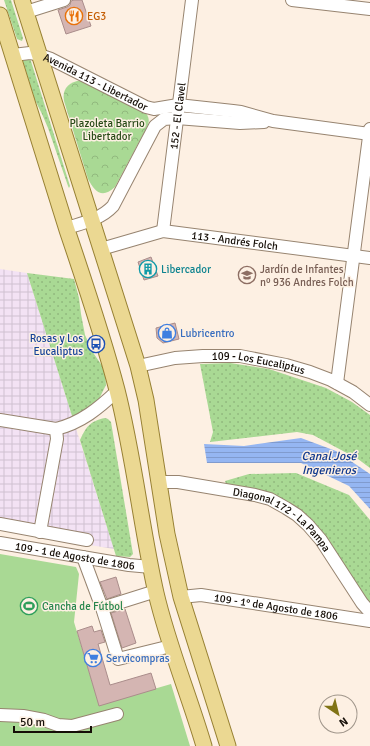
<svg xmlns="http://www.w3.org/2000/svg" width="370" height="746" font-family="Signika,sans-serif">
	<defs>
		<pattern id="industrial-grid" width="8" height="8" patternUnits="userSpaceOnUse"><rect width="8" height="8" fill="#f3e2f4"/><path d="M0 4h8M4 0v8" fill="none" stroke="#cfc1d0"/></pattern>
		<pattern id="grass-dots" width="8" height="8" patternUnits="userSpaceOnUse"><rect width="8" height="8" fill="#a9d994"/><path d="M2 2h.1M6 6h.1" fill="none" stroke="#91b97e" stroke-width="1.8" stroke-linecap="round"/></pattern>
		<pattern id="forest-crowns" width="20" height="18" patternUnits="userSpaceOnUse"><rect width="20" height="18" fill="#a9d994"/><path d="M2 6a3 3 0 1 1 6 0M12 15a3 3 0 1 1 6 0" fill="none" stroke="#91b97e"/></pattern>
		<pattern id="water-rules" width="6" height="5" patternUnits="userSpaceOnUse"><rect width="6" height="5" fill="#95b6f2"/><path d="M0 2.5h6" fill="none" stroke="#809bce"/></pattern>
	</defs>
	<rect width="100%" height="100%" fill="#fdf0e3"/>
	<path fill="url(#industrial-grid)" d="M0,269L27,273L114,549L0,530Z"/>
	<path fill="url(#grass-dots)" d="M4,0H11L23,38L22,41L17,39Z
		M22,58H30L70,186L69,188L68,186L48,128L42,114L35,100Z
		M27,273L74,279L79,298L81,314L85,335L94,354L105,370L106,385L98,401L73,419Z
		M230,363L269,369L326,388L352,402L370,415V468L358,459L313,435L297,432L210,442L213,432L200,364Z
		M105,418L108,419L111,422L133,554L130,557L116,556L80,440C86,427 90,421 105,418Z
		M296,473L349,495L370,520V606L312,523L226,484L225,481L249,474Z"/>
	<path fill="url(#forest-crowns)" d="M77,81H83L145,112C149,117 150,121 147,127L115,187C102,199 95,192 88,179L64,101C62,90 67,84 77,81Z"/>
	<path fill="#a9d994" d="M0,554L76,567L79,574L74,622L99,705L171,684L190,746H0Z"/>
	<path fill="url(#water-rules)" d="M301,438L336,451L370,474V509L349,486L301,463H207L204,444L244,446Z"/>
	<path fill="#d4b5b2" stroke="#aa8d8b" d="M74,0H82L91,26L66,34L58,10L67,7L70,5L71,1Z
		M151,257L158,276L144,280L138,262Z
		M175,323L179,339L163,343L157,338L156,328Z
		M116,577L121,594L107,599L100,582Z
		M125,609L136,643L122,648L111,613Z
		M92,626L94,632L101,630L105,642L98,644L110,685L151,673L156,689L99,706L77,631Z"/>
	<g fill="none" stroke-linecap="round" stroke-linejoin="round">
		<defs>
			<g id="minor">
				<path d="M292,0L370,9"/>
				<path d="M26,12L64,0"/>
				<path id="s1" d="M13,55L30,53L39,55L51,59L146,107L154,109L178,105L233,111L241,112L273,121L370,134"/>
				<path d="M67,228C83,223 101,219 113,206L155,126L164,119L177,118L240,123L264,122"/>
				<path id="s2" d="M163,231L192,0"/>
				<path id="s3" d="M101,249L163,231L370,258"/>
				<path id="s4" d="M138,366L175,358L203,356H240L286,365L310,372L331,380L353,392L370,405"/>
				<path d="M337,383L370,129"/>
				<path d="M0,420L56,429C81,423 99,408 117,391"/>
				<path id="s5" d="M158,482H178L255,495L270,499L286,508L297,515L308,525L321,540L362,603L370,612"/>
				<path d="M0,524L87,540"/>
				<path d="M40,532L57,439L56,429"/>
				<path id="s6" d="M0,543L129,565L151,567"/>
				<path d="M83,557L102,608"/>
				<path d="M156,591L102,608L118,659L171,646"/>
				<path id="s7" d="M181,597L201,595L370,621"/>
				<path d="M0,715L23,716L44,720L58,725L72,726L117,714"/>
			</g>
			<path id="major" d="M22,0L138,366L146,400L167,534L181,597L228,746
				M0,15C22,87 45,158 67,230C85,283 103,336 117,390C134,457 141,526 156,593C168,645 189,695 204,746"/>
		</defs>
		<use href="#minor" stroke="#978470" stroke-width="14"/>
		<use href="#major" stroke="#978033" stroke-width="17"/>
		<use href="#minor" stroke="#fff" stroke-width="12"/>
		<use href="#major" stroke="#ebd892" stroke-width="15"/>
	</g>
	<defs>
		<symbol id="restaurant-ring" viewBox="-11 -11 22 22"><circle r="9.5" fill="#fdf0e3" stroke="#e8710a" stroke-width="1.5"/><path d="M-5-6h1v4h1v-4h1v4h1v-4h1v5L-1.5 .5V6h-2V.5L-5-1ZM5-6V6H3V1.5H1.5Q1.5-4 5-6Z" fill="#e8710a"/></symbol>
		<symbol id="building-ring" viewBox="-11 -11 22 22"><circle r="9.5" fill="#fdf0e3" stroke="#0f9aa8" stroke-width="1.5"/><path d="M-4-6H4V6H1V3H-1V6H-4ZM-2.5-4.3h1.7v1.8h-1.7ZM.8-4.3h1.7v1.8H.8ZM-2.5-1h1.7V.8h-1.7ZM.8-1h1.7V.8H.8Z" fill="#0f9aa8"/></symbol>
		<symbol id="school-ring" viewBox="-11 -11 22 22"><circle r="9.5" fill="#fdf0e3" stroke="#8d6e63" stroke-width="1.5"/><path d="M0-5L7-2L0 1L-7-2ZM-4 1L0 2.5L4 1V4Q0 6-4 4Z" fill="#8d6e63"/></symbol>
		<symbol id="shop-ring" viewBox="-11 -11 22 22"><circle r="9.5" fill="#fdf0e3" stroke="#3f7fe0" stroke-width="1.5"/><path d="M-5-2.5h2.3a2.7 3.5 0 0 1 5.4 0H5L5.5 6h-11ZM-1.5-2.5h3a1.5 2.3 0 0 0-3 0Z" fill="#3f7fe0"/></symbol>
		<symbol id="bus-ring" viewBox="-11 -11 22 22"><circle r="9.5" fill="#fdf0e3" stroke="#1a4fb4" stroke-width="1.5"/><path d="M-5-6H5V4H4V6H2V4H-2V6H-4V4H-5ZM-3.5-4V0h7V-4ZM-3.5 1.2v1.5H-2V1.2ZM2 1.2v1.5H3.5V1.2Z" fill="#1a4fb4"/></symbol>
		<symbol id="stadium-ring" viewBox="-11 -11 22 22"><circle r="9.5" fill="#fdf0e3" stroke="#2e9e5b" stroke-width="1.5"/><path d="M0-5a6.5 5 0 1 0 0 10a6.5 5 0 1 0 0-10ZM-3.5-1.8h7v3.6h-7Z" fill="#2e9e5b"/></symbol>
		<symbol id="supermarket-ring" viewBox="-11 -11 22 22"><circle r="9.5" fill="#fdf0e3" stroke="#3f7fe0" stroke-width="1.5"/><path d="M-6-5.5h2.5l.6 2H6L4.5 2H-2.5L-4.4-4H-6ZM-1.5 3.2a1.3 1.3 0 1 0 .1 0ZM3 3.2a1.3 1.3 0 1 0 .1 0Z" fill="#3f7fe0"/></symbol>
	</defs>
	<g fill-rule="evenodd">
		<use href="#restaurant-ring" x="64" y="6" width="20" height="20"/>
		<use href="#building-ring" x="138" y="259" width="20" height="20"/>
		<use href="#school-ring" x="237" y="265" width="20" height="20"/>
		<use href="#shop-ring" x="157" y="323" width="20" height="20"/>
		<use href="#bus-ring" x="86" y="334" width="20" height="20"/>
		<use href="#stadium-ring" x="19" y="596" width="20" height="20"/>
		<use href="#supermarket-ring" x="83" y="648" width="20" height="20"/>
	</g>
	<g text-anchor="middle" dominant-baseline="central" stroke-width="3" stroke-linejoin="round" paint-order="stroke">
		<g font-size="11" fill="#c56008" stroke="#fdf0e3" text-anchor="start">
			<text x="87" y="16">EG3</text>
		</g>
		<g font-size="11" fill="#150e07" stroke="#fdf0e3">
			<text stroke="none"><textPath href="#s1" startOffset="89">Avenida 113 - Libertador</textPath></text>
			<text stroke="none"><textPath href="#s2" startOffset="116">152 - El Clavel</textPath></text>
			<text stroke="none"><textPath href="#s3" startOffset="137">113 - Andrés Folch</textPath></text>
			<text stroke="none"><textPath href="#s4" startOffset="122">109 - Los Eucaliptus</textPath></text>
			<text stroke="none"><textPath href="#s5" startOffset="134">Diagonal 172 - La Pampa</textPath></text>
			<text stroke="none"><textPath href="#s6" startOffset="76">109 - 1 de Agosto de 1806</textPath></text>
			<text stroke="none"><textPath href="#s7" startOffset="96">109 - 1° de Agosto de 1806</textPath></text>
		</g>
		<g font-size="11" fill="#284a17" stroke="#fdf0e3">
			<text x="107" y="123">Plazoleta Barrio<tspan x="107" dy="13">Libertador</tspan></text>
		</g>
		<g font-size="11" fill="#0d838f" stroke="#fdf0e3" text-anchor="start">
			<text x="161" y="269">Libercador</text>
		</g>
		<g font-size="11" fill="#785e54" stroke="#fdf0e3" text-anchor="start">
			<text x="260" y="269">Jardín de Infantes<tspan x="260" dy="13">nº 936 Andres Folch</tspan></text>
		</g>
		<g font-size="11" fill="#366cbe" stroke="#fdf0e3" text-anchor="start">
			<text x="180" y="333">Lubricentro</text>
			<text x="106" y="658">Servicompras</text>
		</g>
		<g font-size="11" fill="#164399" stroke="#fdf0e3" text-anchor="end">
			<text x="83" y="338">Rosas y Los<tspan x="83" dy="13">Eucaliptus</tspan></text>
		</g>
		<g font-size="11" fill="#27864d" stroke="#fdf0e3" text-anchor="start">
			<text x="42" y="606">Cancha de Fútbol</text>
		</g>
		<g font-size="12" font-style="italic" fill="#10388d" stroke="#fdf0e3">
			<text x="329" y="456">Canal José<tspan x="329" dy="14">Ingenieros</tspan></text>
		</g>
	</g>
	<g transform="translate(338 714) rotate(145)"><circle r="19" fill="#fdf0e3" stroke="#a0968b"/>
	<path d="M0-3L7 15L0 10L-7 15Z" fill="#807315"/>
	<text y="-6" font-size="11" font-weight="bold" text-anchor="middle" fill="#150e07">N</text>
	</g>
	<path d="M14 726v6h77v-6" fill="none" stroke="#150e07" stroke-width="2"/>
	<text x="20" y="726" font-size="12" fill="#150e07" stroke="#fdf0e3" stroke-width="3" paint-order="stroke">50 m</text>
</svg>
